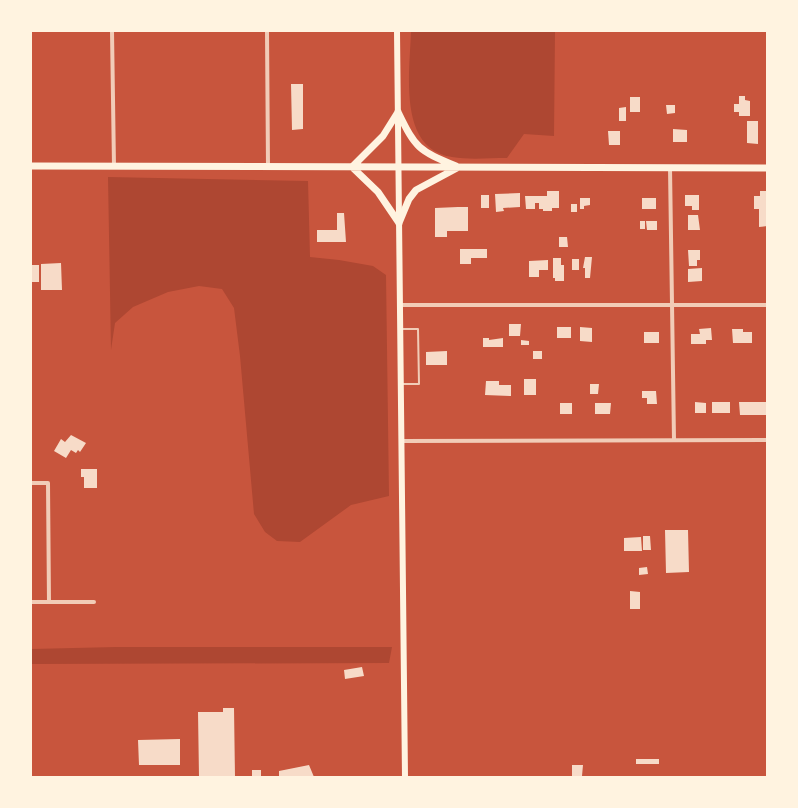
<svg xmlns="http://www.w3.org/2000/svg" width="798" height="808" font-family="'Varela Round',sans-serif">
	<rect width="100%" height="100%" fill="#c8553d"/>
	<path fill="#ae4732" d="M411,31H555L554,136L524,134L507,158C489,158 469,160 452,157C397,149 410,71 411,31Z
		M108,177L308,181L310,257L339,260L373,266L386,275L389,496L351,505L300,542L277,541L265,532L254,514L240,356L234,308L222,289L199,286L168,292L133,307L115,323L111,350Z
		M116,647H392L389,663L31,664V649Z"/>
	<path fill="#f7dbc8" d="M291,84H303V129L292,130Z
		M739,96H745V100L750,101V116H739V112H734V104H739Z
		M630,97H640V112H630Z
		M666,105H675V113L667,114Z
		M626,107V121H619V108Z
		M747,121H758V144L747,143Z
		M673,129L687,130V142H673Z
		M608,131H620V145H609Z
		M547,191H559V208H552V211H543V209H539V203H535V209H526L525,196H547Z
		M760,191H767V226L759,227V209H754V196H760Z
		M520,193V207L503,208L504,211L496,212L495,194Z
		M481,195H489V208H481Z
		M685,195H699V210H692V206H685Z
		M580,198H590V205L584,206V209H580Z
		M642,198H656V209H642Z
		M571,204H577V212H571Z
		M458,207H468V231H447V237H435V208Z
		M337,213H344L346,242H317V230H337Z
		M688,215H698L700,230H688Z
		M640,221H645V229H640Z
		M646,221H657V230H647Z
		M559,237H567L568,247H559Z
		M460,249H487V258H471V264H460Z
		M688,250H700V260H697V266H689Z
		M585,257H592L590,278H585V268H583Z
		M553,258H561V265H564V281H555V278H553Z
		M572,259H579V270H572Z
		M548,260V270H539V277H529V261Z
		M61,263L62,290H41V264Z
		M31,265H39V282H31Z
		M702,268V281L688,282V269Z
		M509,324H521L520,336H509Z
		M557,327H571V338H557Z
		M580,327L592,328V342L580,341Z
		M711,328L712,340H706V344H691V334H700L699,329Z
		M732,329H743V332H752V343H733Z
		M644,332H659V343H644Z
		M483,338H489V340L503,338V347H483Z
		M521,340L529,341V345H521Z
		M447,351V365H426V352Z
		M533,351H542V359H533Z
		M524,379H536V395H524Z
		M486,381H499V385H511V396L485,395Z
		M590,384H599L598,394H590Z
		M642,391H656L657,404H647V398H642Z
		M695,402L706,403V413H695Z
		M712,402H730V413H712Z
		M739,402H767V415H740Z
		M560,403H572V414H560Z
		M595,403H611L610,414H595Z
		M71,435L86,443L80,452L78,450L76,453L71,450L66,458L54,451L61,439L65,442Z
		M81,469H97V488H84V477H81Z
		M665,530H688L689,572L666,573Z
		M643,536H650L651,550H643Z
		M641,537L642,551H624V538Z
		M647,567L648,574L639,575V568Z
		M630,591L640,592V609H630Z
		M362,667L364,676L345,679L344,670Z
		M223,708H234L235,777H199L198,712H223Z
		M180,739V765H139L138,740Z
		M636,759H659V764H636Z
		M309,765L314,777H279V771Z
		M572,765H583L582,776H572Z
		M252,770H261V777H252Z"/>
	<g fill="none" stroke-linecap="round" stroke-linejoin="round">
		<path stroke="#f1ccb7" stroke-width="2" d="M402,384H419L418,329H402"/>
		<path stroke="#f1ccb7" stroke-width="4" d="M112,31L114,167
			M267,31L268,167
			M670,168L674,440
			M399,305H767
			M402,441L767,440
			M31,483H48L49,602
			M31,602H94"/>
		<path stroke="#fff3e0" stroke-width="6" d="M397,31L405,777"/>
		<path stroke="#fff3e0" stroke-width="7" d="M398,112L383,136L352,167L378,192L399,223
			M398,112C416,149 418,150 456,166
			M31,166L767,168
			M399,223L409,199L416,190L457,168"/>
	</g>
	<rect width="798" height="808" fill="none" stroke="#fff3e0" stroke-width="64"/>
</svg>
